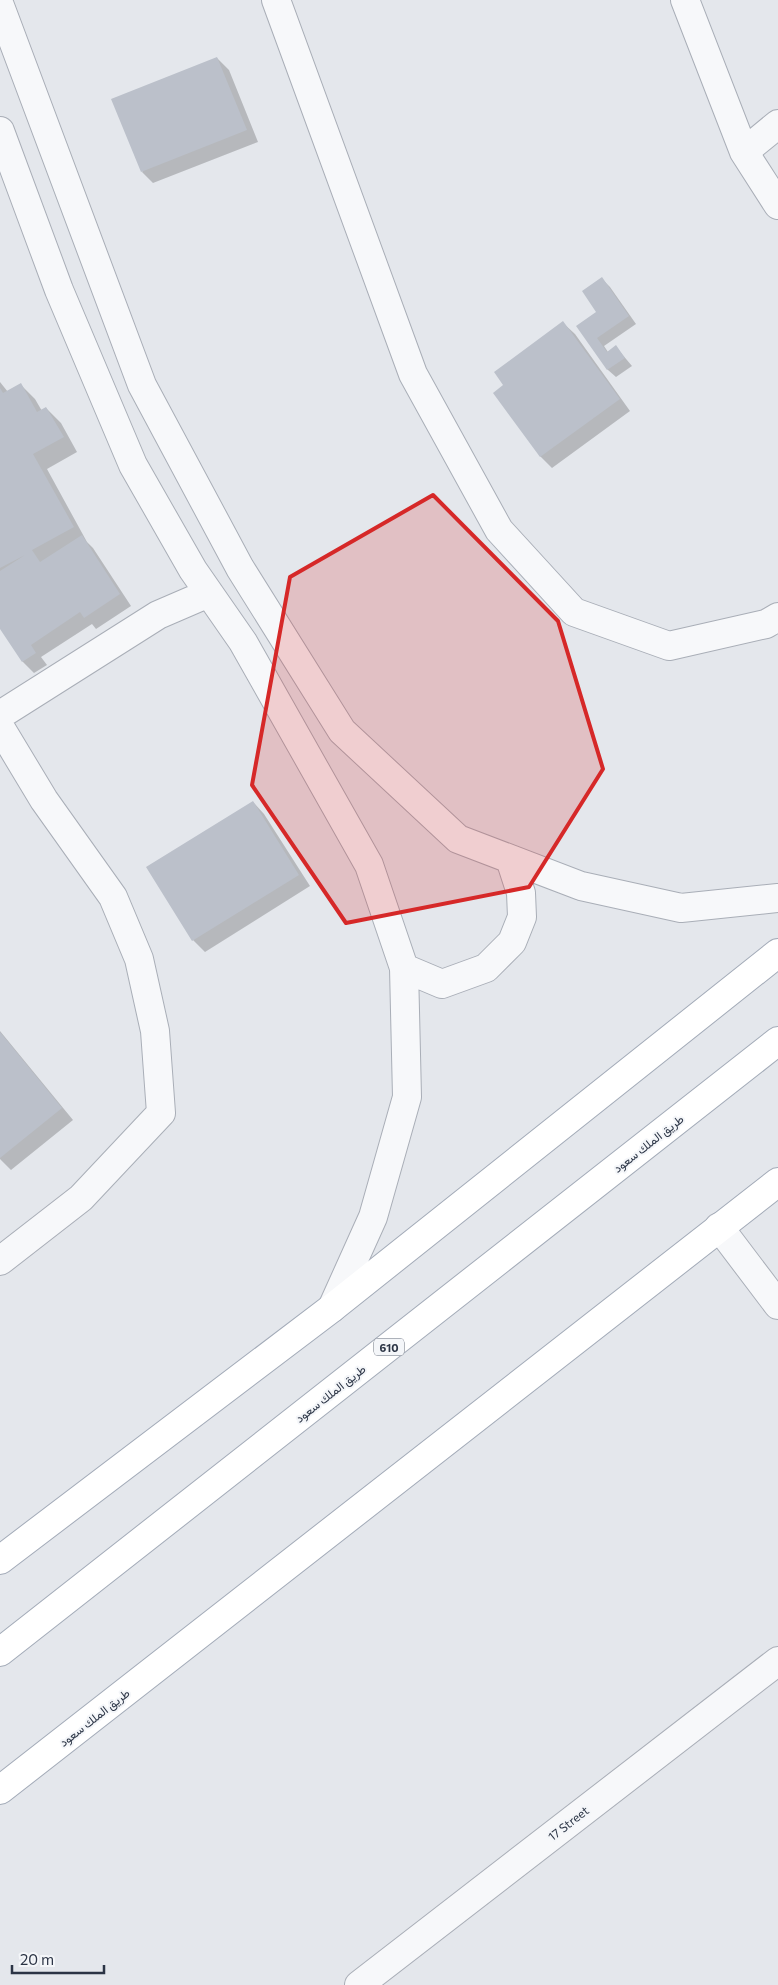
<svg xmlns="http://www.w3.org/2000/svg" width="778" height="1985" font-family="Commissioner,Vazirmatn,sans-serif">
	<rect width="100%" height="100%" fill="#e4e7ec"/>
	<path fill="#0003" d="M217,58L229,70L258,142L153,183L142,172Z
		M602,279L610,287L636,324L604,346L608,352L616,347L632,366L616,377L608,370L578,326L598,312Z
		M563,323L575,334L630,411L552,468L540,456L505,385Z
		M0,382L8,392L21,385L35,399L42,411L46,408L61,423L77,452L47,469L87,542L93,548L131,606L96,629L92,624L41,657L47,665L34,673L23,662L0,627Z
		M253,802L264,814L310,886L205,952L193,940Z
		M0,1031L73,1120L11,1170L0,1159Z"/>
	<path fill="#bbc0ca" d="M217,57L247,130L141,172L111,99Z
		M602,277L629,316L597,338L607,352L616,345L625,358L607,370L576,326L596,312L582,291Z
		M563,321L620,399L540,457L493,393L503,385L494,372Z
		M21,383L37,412L46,407L64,437L33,454L74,527L32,550L40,562L82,535L120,594L84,618L80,612L31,645L36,653L22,662L0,629V571L25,555L0,568V388L3,393Z
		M253,801L299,875L192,941L146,867Z
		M0,1032L62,1108L0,1158Z"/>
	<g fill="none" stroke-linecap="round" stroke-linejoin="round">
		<defs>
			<path id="minor" d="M276,0L413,374L499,530L574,612L669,646L766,624L778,617
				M685,0L744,152L778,205
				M0,6L142,385L240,568L342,731L458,839L581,886L681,908L778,898
				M0,131L59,290L133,465L193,570L243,642L369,865L404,968L407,1097L373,1217L332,1308
				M744,152L778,124
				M0,715L158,615L209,593
				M0,727L44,800L113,897L139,959L155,1031L161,1113L81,1198L0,1261
				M404,968L442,984L486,968L512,942L522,917L521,893L510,859
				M719,1227L778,1305
				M359,1985L778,1661"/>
			<path id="major" d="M0,1560L332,1308L778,953
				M0,1652L778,1041
				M0,1790L778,1182"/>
		</defs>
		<use href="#minor" stroke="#a9aeb7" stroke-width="30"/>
		<use href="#major" stroke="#a3abb8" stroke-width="30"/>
		<use href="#minor" stroke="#f7f8fa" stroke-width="28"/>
		<use href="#major" stroke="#fff" stroke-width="28"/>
	</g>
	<path fill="#d62828" fill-opacity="0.2" stroke="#d62828" stroke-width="4" stroke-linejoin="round" d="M433,495L558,621L603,769L529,887L346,923L252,785L290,577Z"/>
	<g text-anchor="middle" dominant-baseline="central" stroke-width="4" stroke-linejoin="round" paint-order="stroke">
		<rect fill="#f4f6f9" stroke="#676e7b" stroke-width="1" x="374" y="1338.5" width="30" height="17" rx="4"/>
		<g font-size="11" font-weight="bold" fill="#2b3445">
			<text x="389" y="1347">610</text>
		</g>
		<g font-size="12" fill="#2b3445" stroke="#f4f6f9">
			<text transform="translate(648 1143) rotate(-38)">طريق الملك سعود</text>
			<text transform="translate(330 1393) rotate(-38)">طريق الملك سعود</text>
			<text transform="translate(94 1717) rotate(-38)">طريق الملك سعود</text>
			<text transform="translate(568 1823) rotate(-38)">17 Street</text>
		</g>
	</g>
	<path d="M12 1965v8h92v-8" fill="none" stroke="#2b3445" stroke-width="2.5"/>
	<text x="20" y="1965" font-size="15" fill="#2b3445" stroke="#f4f6f9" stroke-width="4" paint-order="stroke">20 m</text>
</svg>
